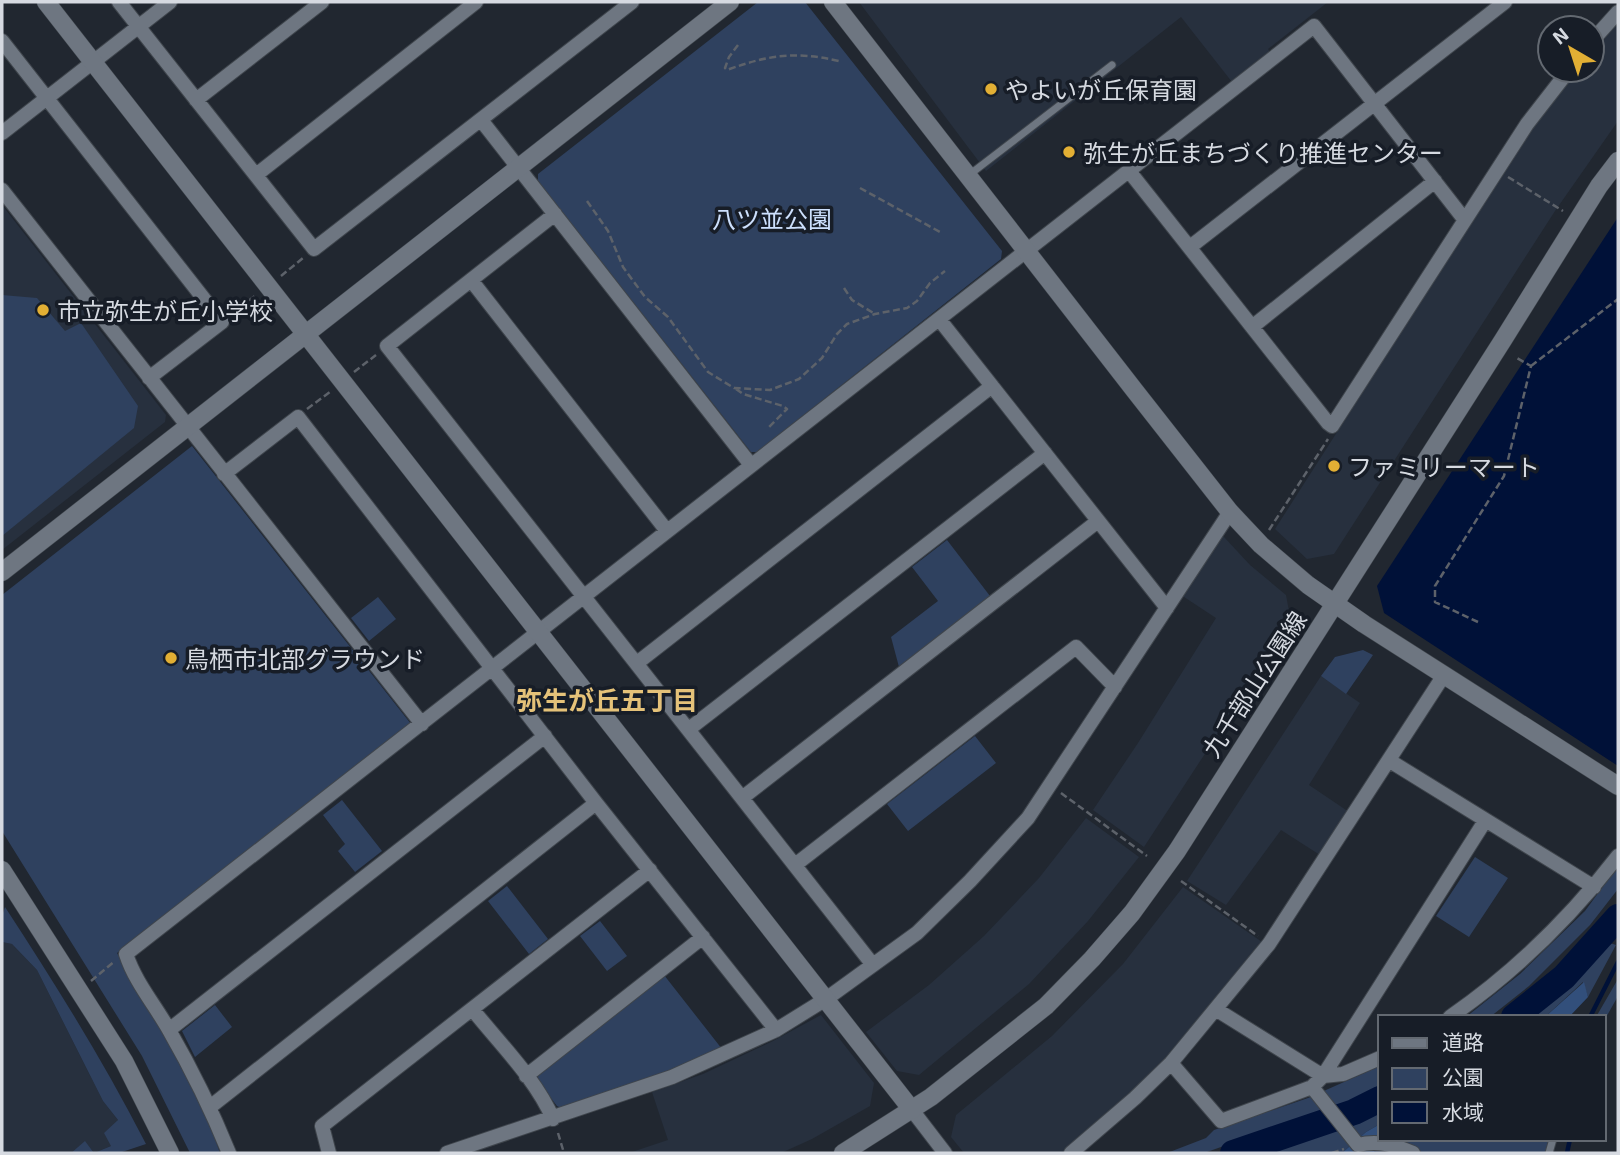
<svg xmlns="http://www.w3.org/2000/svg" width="1620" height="1155" font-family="'Exo 2','Noto Sans JP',sans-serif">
	<rect width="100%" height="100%" fill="#212730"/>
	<path fill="#27303e" d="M859,2H1328L1268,49L1270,52L1232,82L1181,17L986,171Z
		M1618,23V121L1555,211L1334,554L1307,559L1275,529L1533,126L1578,70H1592V53Z
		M2,205L166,415L165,422L2,550Z
		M1220,536L1224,537L1250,565L1286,595L1291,622L1144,847L1093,810L1138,743L1216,618L1181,595Z
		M1321,676L1360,703L1309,785L1349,812L1320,855L1281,830L1226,905L1187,881Z
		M1086,818L1139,857L1088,921L1029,984L919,1075L897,1071L866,1032L929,985L984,936L1039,878Z
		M1183,887L1262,942L1185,1038L1116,1108L1062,1153H964L951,1137L956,1115L1052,1036L1123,964Z
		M2,942L12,944L37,970L103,1101L118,1120L111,1146L94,1153L85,1142L71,1153H2Z
		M821,1015L874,1083L870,1106L812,1139L781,1153H629L668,1140L652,1092L703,1074L773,1041Z"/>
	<path fill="#2f415f" d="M758,2H805L1002,251L1001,259L757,452H751L538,181V174Z
		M2,295L37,298L65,331L81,323L138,406L134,428L2,536Z
		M192,446L411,724L117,953C155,1017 197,1082 220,1153H190L142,1056L2,831V595Z
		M947,540L990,596L899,667L891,637L938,601L912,567Z
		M378,597L396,619L369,641L351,618Z
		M1363,650L1373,655L1346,694L1321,676L1335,657Z
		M975,736L996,763L908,831L887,804Z
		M342,800L382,851L355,872L338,851L345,844L323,815Z
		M1475,857L1508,878L1469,937L1436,916Z
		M1618,866V889L1590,925L1529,986L1490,1017H1466L1520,974L1585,911Z
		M507,886L548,939L529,954L488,901Z
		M5,907C56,985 104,1062 146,1144L119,1153H71L85,1141L94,1153L111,1146L104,1133L118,1120L103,1101L37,970L12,944L2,942V916Z
		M600,921L627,956L607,971L580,936Z
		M1607,942L1616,945L1588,997L1583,982L1545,1017H1531L1565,988Z
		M664,975L722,1049L679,1068L563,1109L557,1106L537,1080L538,1074Z
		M1618,979V996L1604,1021V1017H1596Z
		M215,1005L232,1027L195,1057L182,1031Z
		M1380,1066V1085L1352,1101L1204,1153H1167L1206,1138L1214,1130L1308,1098Z
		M1380,1111V1124L1366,1132L1342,1153H1268L1361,1121Z
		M1388,1139H1549L1545,1153H1373Z"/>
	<path fill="#324f7b" d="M1584,982L1588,997L1569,1017H1545Z
		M1380,1124V1139H1388L1373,1153H1342L1366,1132Z"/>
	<path fill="#001138" d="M1618,217V766L1384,613L1377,586Z"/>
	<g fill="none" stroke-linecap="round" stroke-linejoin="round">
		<path stroke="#001138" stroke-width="4.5" d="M1590,1017L1618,962
			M1567,1153L1570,1139"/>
		<path stroke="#001138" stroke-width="26" d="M1514,1017L1564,977L1618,917
			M1233,1153L1354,1112L1380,1099"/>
		<defs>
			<path id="lane" d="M969,175L1112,65
				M1549,1153L1553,1139"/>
			<path id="street" d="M119,2L314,249L632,2
				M2,41L222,322L149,378
				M1592,41L1618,12
				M196,100L322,2
				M481,120L751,465
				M2,133L170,2
				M1129,171L1328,423L1332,426L1527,124L1569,70
				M256,175L476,2
				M2,190L422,724
				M555,214L387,346L873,965
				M1190,247L1505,2
				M471,280L667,531
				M939,319L1167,608
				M1252,327L1435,181
				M224,474L298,417L596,803L776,1030
				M637,663L992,386
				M689,729L1045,453
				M1390,761L1594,887
				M742,798L1098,521
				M795,865L1076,647L1115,687
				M473,1010C500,1044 536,1079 553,1119
				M1217,1010L1323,1076L1343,1074L1380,1058
				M1450,1017C1515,972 1570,918 1618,856
				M169,1030L545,736
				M1171,1063L1221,1121L1312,1087L1323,1076L1485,821
				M526,1076L703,937
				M1312,1087L1358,1145C1378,1140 1394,1145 1413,1153
				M210,1107L596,803
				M912,1110L945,1153
				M229,1153C212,1111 192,1070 169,1030C155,1005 135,982 126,954L1314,26L1464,219
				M329,1153L322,1126L650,870
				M447,1153L672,1077L776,1030L826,999L917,933L970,881L1028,818L1230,512
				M1071,1153L1135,1098L1171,1063L1269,944L1444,675"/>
			<path id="secondary" d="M46,2L912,1110
				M833,2L1135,391L1230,512L1261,545L1308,585L1364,624L1618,786
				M2,572L730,2
				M2,870L124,1061L170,1153
				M843,1153L931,1097L1046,1006L1092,959L1132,913L1177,851L1503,340L1599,186L1618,161"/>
		</defs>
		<use href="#lane" stroke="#3f454c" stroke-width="9"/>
		<use href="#street" stroke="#3f454c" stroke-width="16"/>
		<use href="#secondary" stroke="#3f454c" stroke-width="19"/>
		<path stroke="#5d626a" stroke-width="2.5" stroke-dasharray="7 3.5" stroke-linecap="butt" d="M738,45L729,57L725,68L727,70C768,55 795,51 839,61
			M1508,177L1563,211
			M860,188L940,232
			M587,201L608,231L623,267L645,297L668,317L708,372L734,388L770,390L799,379L822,358L837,334L847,324L875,314L907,308L917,301L930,283L945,271
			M281,276L303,258
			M844,288L852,300L875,314
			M232,313L255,296
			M1531,366L1618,299
			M354,372L376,355
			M736,389L743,394L783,406L787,409L769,427
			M307,409L330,392
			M1269,530L1328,439
			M1478,622L1435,602V586L1504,476L1531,366L1515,357
			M1061,793L1147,856
			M1181,881L1258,936
			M91,981L115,961
			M558,1133L564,1153
			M1332,1153L1344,1149"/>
		<use href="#lane" stroke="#6e7681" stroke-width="7"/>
		<use href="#street" stroke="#6e7681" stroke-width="14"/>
		<use href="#secondary" stroke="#6e7681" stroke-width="18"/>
	</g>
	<g fill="#e2af34" stroke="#171d27" stroke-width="2.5">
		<circle cx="991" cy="89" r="7"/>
		<circle cx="1069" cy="152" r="7"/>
		<circle cx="43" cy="310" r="7"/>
		<circle cx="1334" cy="466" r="7"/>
		<circle cx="171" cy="658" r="7"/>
	</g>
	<g text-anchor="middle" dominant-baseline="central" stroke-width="7" stroke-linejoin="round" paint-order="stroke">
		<g font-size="24" fill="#d6dae1" stroke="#171d27" text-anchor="start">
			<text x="1005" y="89">やよいが丘保育園</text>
			<text x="1083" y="152">弥生が丘まちづくり推進センター</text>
			<text x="57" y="310">市立弥生が丘小学校</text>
			<text x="1348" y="466">ファミリーマート</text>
			<text x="185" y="658">鳥栖市北部グラウンド</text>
		</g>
		<g font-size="24" fill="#cde0fd" stroke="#171d27">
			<text x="772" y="218">八ツ並公園</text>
		</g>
		<g font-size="24" fill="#d6dae1" stroke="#171d27">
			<text transform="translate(1254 684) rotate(-57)">九千部山公園線</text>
		</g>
		<g font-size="26" font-weight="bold" fill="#e5c279" stroke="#171d27">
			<text x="607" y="699">弥生が丘五丁目</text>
		</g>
	</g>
	<rect width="1620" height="1155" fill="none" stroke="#d6dae1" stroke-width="7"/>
	<rect x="1378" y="1015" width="228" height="126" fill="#171d27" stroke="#636971" stroke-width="2"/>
	<rect x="1392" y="1038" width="35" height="10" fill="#6e7681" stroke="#636971" stroke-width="2"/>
	<text x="1442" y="1050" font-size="21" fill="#d6dae1">道路</text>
	<rect x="1392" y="1068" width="35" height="21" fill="#2f415f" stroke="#636971" stroke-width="2"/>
	<text x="1442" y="1085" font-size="21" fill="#d6dae1">公園</text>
	<rect x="1392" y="1102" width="35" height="21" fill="#001138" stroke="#636971" stroke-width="2"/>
	<text x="1442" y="1120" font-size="21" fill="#d6dae1">水域</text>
	<g transform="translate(1571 49) rotate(321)"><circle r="33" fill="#171d27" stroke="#636971" stroke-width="2"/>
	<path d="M0-5L12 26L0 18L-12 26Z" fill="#e2af34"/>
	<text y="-10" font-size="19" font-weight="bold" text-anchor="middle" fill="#d6dae1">N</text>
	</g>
</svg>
